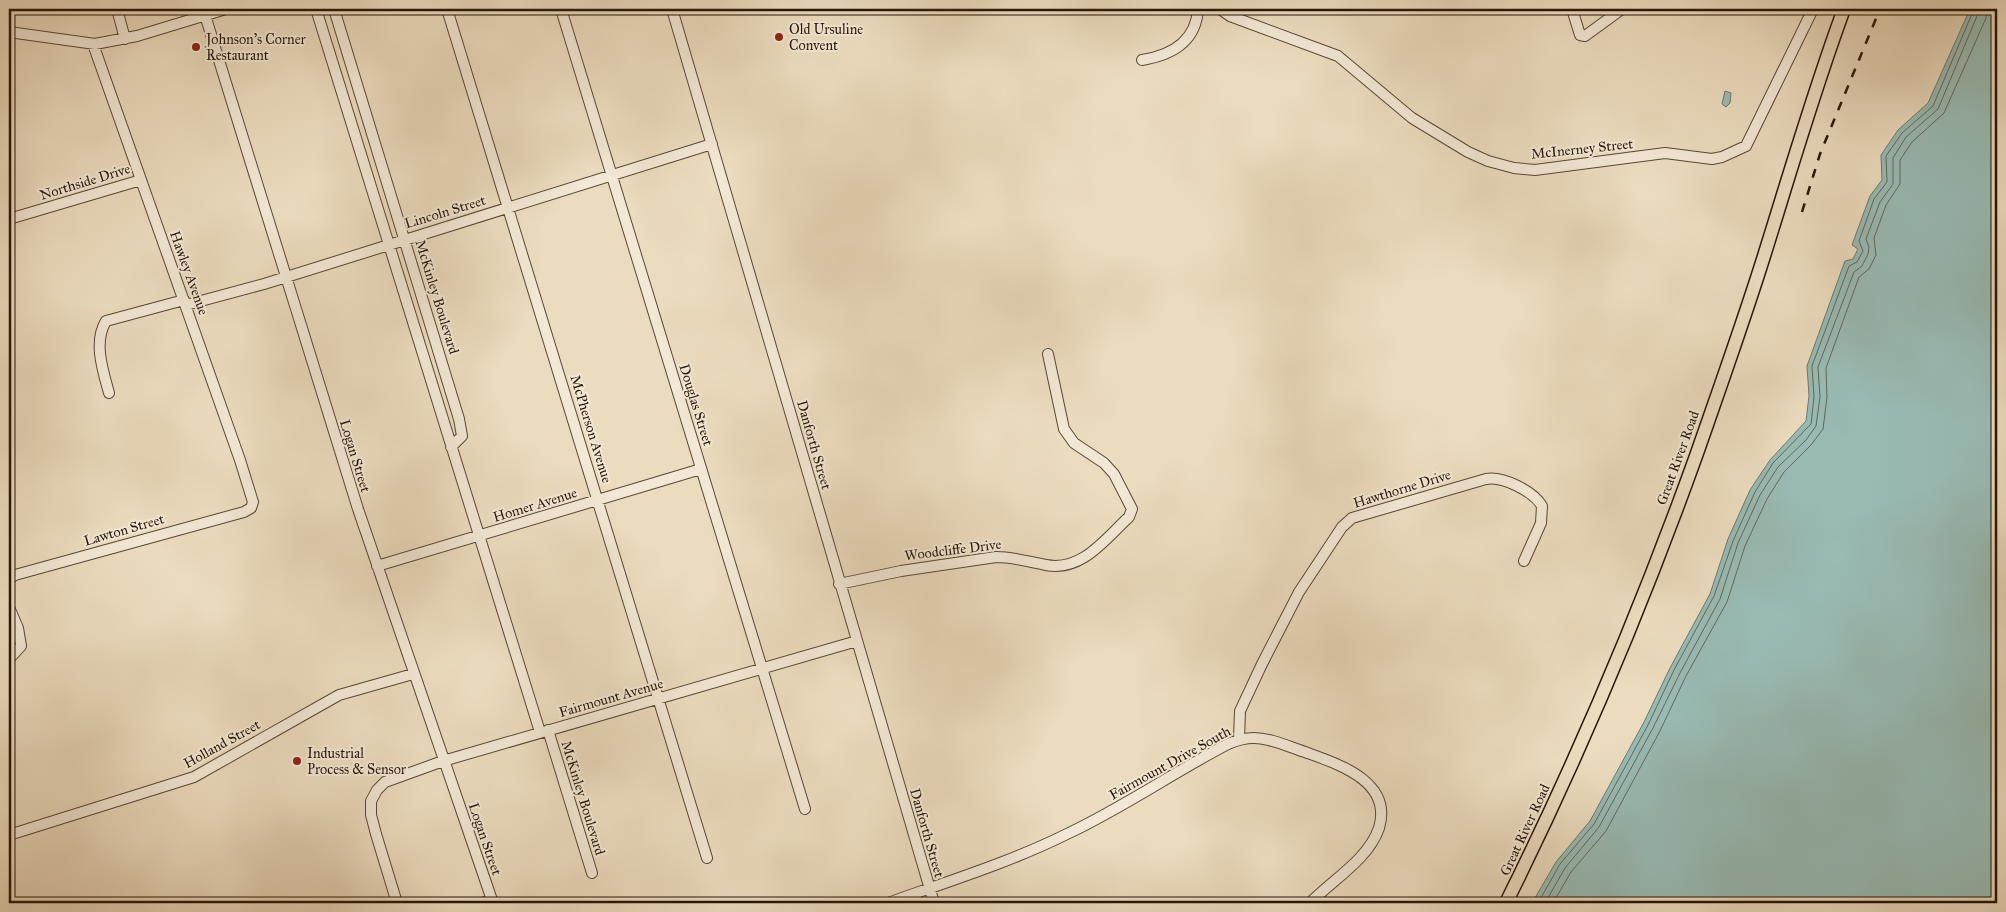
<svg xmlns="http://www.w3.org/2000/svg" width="2006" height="912" font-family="'IM FELL Great Primer',serif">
	<rect width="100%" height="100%" fill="#ecdcbf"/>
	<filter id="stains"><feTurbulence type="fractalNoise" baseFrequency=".004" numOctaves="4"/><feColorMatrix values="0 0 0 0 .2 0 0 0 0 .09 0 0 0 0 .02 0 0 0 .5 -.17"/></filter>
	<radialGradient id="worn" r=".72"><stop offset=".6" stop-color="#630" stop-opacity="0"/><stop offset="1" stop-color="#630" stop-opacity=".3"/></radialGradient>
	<path fill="#99bbb4" stroke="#6b796f" d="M1970,9H1997V903H1532L1556,862L1590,821L1644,722L1670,668L1710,594L1728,539L1750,490L1770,460L1806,421L1809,396L1807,366L1845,261L1853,259L1858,249L1852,245L1870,196L1882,180L1881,155L1898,130L1928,103Z
		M1725,91L1731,93L1730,103L1726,107L1722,104Z"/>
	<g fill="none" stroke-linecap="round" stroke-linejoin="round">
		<path stroke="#60685e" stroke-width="1" d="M1538,903L1560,864L1594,824L1648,725L1674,670L1714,596L1733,541L1755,492L1773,463L1811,424L1814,397L1812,366L1849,266L1857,262L1863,251L1859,241L1874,199L1887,182L1886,156L1902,133L1933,106L1974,9
			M1545,903L1565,868L1599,827L1653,728L1680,673L1720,599L1738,543L1760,495L1778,467L1806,440L1816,426L1820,397L1818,367L1854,272L1862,266L1868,254L1869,247L1866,239L1880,202L1893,184V158L1906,137L1938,109L1980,9
			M1553,903L1571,872L1606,831L1660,731L1686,676L1727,602L1745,546L1767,499L1784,472L1811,445L1823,429L1827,397L1826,368L1859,277L1869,269L1876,255L1874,238L1886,205L1900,184V160L1912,142L1944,113L1986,18L1988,9"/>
		<defs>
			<path id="minor" d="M117,9L125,39
				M316,9L540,732
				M334,9L459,419L462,436L451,447
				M447,9L707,858
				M561,9L805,809
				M672,9L934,903
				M1220,9L1230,16L1338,56L1412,118L1468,152L1488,161L1514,168L1535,170L1665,153L1712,159L1722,157L1746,146L1813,9
				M1572,9L1580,35L1585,36L1622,9
				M205,15L358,509L493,903
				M9,32L95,44L137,36L226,9
				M1142,60C1173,55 1196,41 1198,9
				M9,219L141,180
				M186,305L264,284L712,144
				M109,393C103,371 93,342 106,321L184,300
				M377,566L701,469
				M9,579L15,575L244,512L251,508L253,502L240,460L93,44
				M839,584L901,571L996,557C1014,557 1029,562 1046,565C1082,572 1105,539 1129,517L1132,509L1114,474L1104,463L1074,443L1064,429L1048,354
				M9,607L18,628L21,646L9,659
				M548,730L592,873
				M1239,739L1240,711L1262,664L1299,592L1342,527L1352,518L1486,479C1503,476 1533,491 1542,506L1541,523L1524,561
				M9,835L194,777L339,695L413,674
				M397,903L376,834L371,815V801L377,790L385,782L443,761L857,641
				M482,903L492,900
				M888,903C949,881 1011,862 1069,833C1124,807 1174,772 1228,744C1237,740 1244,738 1254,738C1271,738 1289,747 1305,752C1338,764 1393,781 1379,828C1368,860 1332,880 1310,903"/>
			<path id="major" d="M1506,903C1578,758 1641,609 1696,456C1719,390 1743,323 1764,256C1790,173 1814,90 1844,9"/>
		</defs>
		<use href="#minor" stroke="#584735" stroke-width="12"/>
		<use href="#major" stroke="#271507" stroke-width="15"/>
		<use href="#minor" stroke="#f3e8d5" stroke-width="10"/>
		<use href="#major" stroke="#ecdcbf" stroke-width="12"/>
		<path stroke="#271507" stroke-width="2.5" stroke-dasharray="9 9" stroke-linecap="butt" d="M1802,212L1820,154L1880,9"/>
	</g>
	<g fill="#8f2418" stroke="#f3e8d5" stroke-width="2">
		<circle cx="779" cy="37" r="5"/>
		<circle cx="196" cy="47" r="5"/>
		<circle cx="297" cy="761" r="5"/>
	</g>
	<g text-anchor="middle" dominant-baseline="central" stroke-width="4" stroke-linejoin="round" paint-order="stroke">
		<g font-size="14" fill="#271507" stroke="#f3e8d5" text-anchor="start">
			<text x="789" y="29">Old Ursuline<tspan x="789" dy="16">Convent</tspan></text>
			<text x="206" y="39">Johnson's Corner<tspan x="206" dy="16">Restaurant</tspan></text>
			<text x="307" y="753">Industrial<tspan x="307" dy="16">Process &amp; Sensor</tspan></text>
		</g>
		<g font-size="14" fill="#271507" stroke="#f3e8d5">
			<text transform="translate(1582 149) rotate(-6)">McInerney Street</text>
			<text transform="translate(85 182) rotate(-17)">Northside Drive</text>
			<text transform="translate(445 212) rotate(-17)">Lincoln Street</text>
			<text transform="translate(189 273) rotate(70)">Hawley Avenue</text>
			<text transform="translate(437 297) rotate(73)">McKinley Boulevard</text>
			<text transform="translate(696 405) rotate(73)">Douglas Street</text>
			<text transform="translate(591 429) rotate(73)">McPherson Avenue</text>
			<text transform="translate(814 445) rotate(74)">Danforth Street</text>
			<text transform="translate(355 456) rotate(73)">Logan Street</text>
			<text transform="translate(1678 458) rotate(-70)">Great River Road</text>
			<text transform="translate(1402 489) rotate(-17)">Hawthorne Drive</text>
			<text transform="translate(535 505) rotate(-17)">Homer Avenue</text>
			<text transform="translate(124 530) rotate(-16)">Lawton Street</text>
			<text transform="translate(953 550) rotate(-7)">Woodcliffe Drive</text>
			<text transform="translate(611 698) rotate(-16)">Fairmount Avenue</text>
			<text transform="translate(222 744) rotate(-29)">Holland Street</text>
			<text transform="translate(1170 763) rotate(-29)">Fairmount Drive South</text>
			<text transform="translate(583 798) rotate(73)">McKinley Boulevard</text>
			<text transform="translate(1525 830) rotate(-65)">Great River Road</text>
			<text transform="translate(927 833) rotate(74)">Danforth Street</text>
			<text transform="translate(485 839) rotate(71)">Logan Street</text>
		</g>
	</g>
	<rect width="2006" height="912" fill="none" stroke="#ecdcbf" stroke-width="30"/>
	<rect x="10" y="10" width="1986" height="892" fill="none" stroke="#271507" stroke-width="2.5"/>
	<rect x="15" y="15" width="1976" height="882" fill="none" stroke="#271507"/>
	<rect width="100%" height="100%" filter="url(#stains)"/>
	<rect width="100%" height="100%" fill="url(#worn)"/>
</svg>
